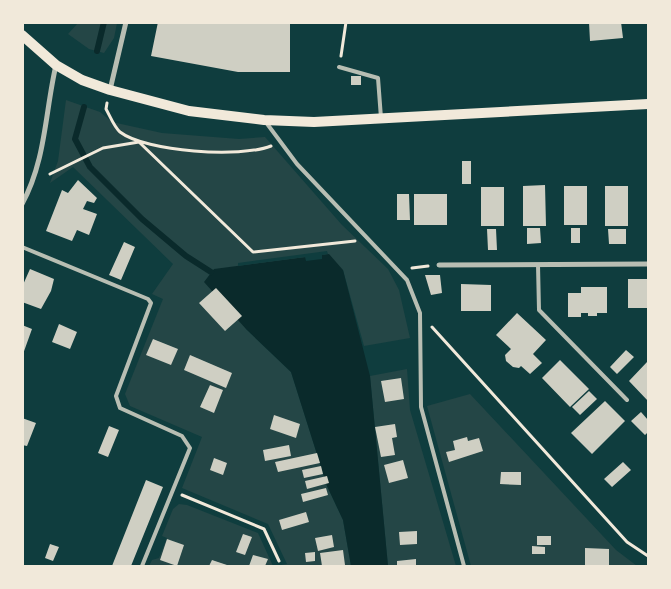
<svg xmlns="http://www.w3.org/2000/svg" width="671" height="589" font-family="'Public Sans',sans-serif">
	<rect width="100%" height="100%" fill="#0f3d3e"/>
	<path fill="#244646" d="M78,23H117L114,38L104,53L89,49L68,34Z
		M66,100L100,112L112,122L162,133L239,139L265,137L342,225L388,269L399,290L410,338L364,346L343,270L246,329L291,372L327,486L343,520L351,566H274L287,564L268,524L182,488L202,437L130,406L125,394L163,299L152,294L173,264L73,167L50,183L58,161Z
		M407,369L410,410L456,566H388L370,376Z
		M470,394L616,550L637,566H471L427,406Z
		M179,504L187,505L258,533L273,566H149L152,560L159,558L167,538L162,536L173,509Z"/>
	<path fill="#0a2a2b" d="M329,254L343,270L370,376L388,566H351L343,520L327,486L291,372L246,329L204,282L214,269Z"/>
	<path fill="#0f3d3e" d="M327,251L328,254L322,255V259L306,261L305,257L238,266V263Z"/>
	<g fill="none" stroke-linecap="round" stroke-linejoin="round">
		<path stroke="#0a2a2b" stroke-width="6" d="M97,51L104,22
			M84,107L75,139L90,167L142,219L186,256L211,272"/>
	</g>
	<path fill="#cfcfc3" d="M158,22H290V72H238L151,56Z
		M589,22H621L623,38L590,41Z
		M351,76H361V85H351Z
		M462,161H471V184H462Z
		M78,180L97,198L94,203L87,201L83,209L97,214L89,235L77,230L72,241L46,231L62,190L68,193Z
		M545,185L546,226H523V186Z
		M564,186H587V225H564Z
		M605,186H628V226H605Z
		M481,187H504V226H481Z
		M397,194H409L410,220H397Z
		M414,194H447V225H414Z
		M527,228H540L541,243L527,244Z
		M571,228H580V243H571Z
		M487,229H496L497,250H488Z
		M608,229H626V244H609Z
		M124,242L135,247L121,280L109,275Z
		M30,269L54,279L51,291L41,309L22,302V287Z
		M425,275H440L442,293L431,295Z
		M628,279H648V308H628Z
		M461,284L491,285V311H461Z
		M581,287H607V313H597V316H588V313H581V317H568V293H581Z
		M216,288L242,316L225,331L199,303Z
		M517,313L546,340L533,354L542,363L530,374L521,366L519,368L513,367L506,361L505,355L511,349L496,335Z
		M59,324L77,332L70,349L52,342Z
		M22,325L32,329L23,354H22Z
		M153,339L178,349L171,365L146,355Z
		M626,350L634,357L617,374L610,367Z
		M190,355L232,373L226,388L184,370Z
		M560,360L589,389L570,407L542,378Z
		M647,362L648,364V401L629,381Z
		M401,378L404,399L385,402L381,381Z
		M210,385L223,390L214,413L200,407Z
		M589,391L597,399L580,415L572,407Z
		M605,401L625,421L592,454L571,433Z
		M641,412L648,420V432L645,435L631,421Z
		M274,415L300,424L296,438L270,429Z
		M22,418L36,423L27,446L22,445Z
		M395,424L397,437L392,438L395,455L381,457L375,427Z
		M109,426L119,430L108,457L98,453Z
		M467,437L468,441L479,438L483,451L449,462L446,452L455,450L453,441Z
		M289,445L291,456L265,461L263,450Z
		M317,453L320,463L278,472L275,462Z
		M214,458L227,463L223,475L210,470Z
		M403,460L408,478L389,483L384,465Z
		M623,462L631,470L612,487L604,479Z
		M321,466L323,474L304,478L302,470Z
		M501,472H521V485L500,484Z
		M327,476L329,483L307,489L305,481Z
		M146,480L163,487L131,566H112Z
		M326,488L328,495L303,502L301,494Z
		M306,512L309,522L282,530L279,520Z
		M417,531V544L400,545L399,532Z
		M243,534L252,537L245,555L236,552Z
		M332,535L334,547L318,551L315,538Z
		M537,536H551V545H537Z
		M167,539L184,545L177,566L160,560Z
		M50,544L59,547L53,561L45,558Z
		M532,546L545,547V554H532Z
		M585,548L609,549V566H585Z
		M343,550L345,565L322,566L320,553Z
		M315,552V561L306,562L305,553Z
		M253,555L268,559L265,566H249Z
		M416,559V566H397V561Z
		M212,560L230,566H209Z"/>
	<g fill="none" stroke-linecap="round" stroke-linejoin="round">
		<path stroke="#f1e9da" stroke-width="3" d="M341,56L346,22
			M107,103L106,109C110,116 114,127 120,132C146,152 241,158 271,146
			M50,174L103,148L139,142L253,252L355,241
			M412,268L428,266
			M432,327L627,542L648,556
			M182,495L264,529L279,561"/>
		<path stroke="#b8beb3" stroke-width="4" d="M339,67L378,78L381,118
			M265,121L297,164L407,280L420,313L421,407L464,566
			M22,247L148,299L151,303L116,396L120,408L182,436L190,448L142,566
			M538,265L539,310L627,400"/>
		<path stroke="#b8beb3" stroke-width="5" d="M110,90L126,22
			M22,204C46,160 45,112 56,65
			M439,265L648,264"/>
		<path stroke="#f1e9da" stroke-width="10" d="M22,35L56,65L82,80L110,90L189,111L264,120L314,122L648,104"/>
	</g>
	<rect width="671" height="589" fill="none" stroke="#f1e9da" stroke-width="48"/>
</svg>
